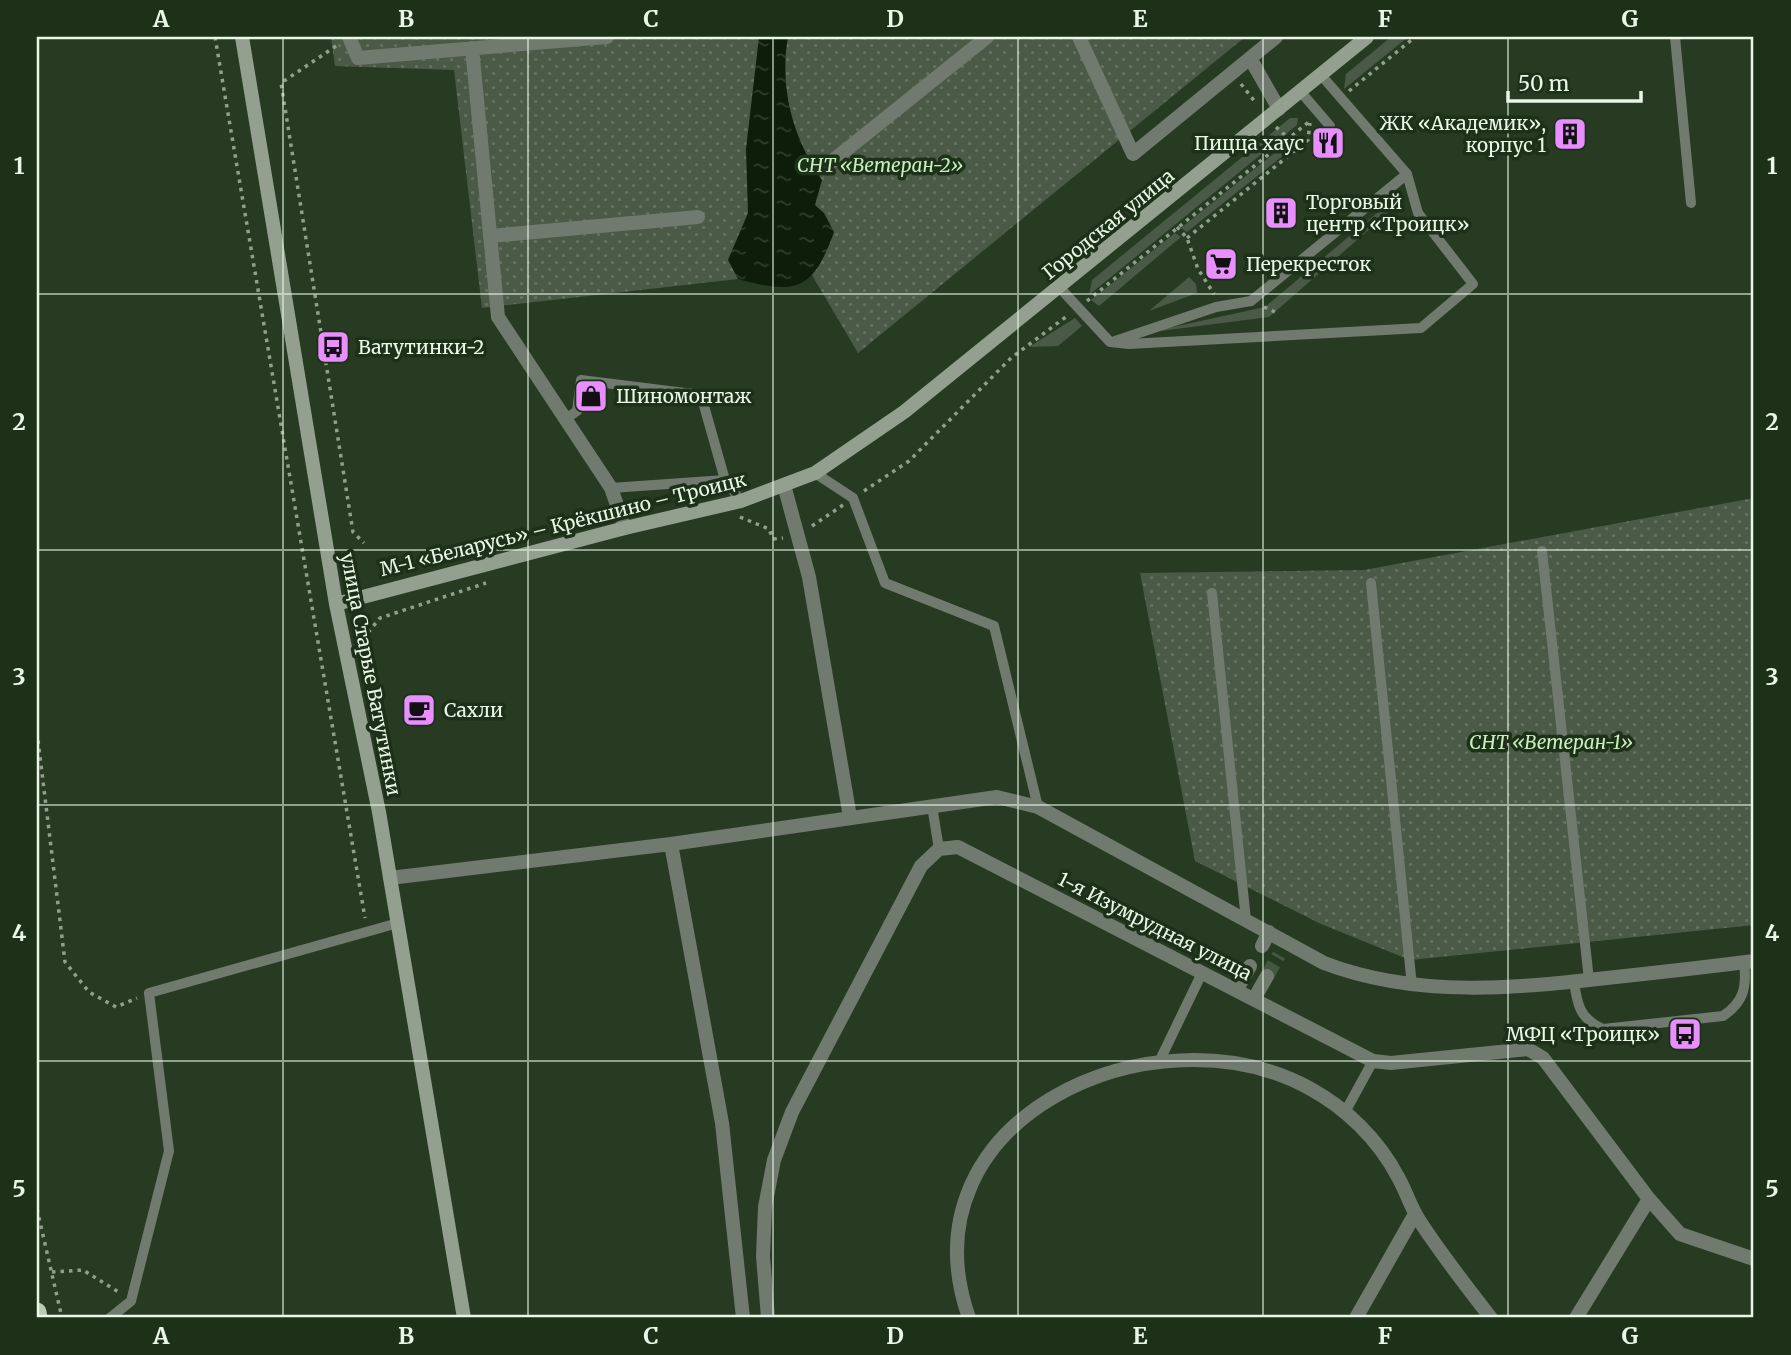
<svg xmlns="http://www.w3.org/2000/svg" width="1791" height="1355" font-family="Merriweather,serif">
	<defs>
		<pattern id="garden-dots" width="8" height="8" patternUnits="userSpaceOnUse" patternTransform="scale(1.75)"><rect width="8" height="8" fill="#4b5a47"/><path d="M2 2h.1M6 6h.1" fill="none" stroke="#657262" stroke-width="1.8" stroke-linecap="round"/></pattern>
		<pattern id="water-ripples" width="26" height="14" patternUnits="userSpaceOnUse" patternTransform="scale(1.75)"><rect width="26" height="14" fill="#0d1d09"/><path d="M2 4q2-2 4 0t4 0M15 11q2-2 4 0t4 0" fill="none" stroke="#303f2d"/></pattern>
	</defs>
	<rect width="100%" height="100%" fill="#273b22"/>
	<path fill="#4b5a47" d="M1391,37H1408L1344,89L1346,74Z
		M1290,118H1298L1297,125L1089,295L1092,280Z
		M1297,135L1300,142L1187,232L1181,228Z
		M1384,207L1389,212L1269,317L1145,333L1265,307Z
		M1175,233L1181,237L1099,306L1091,300Z
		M1189,277L1196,284L1197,293L1149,311Z
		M1075,318L1082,326L1058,346L1029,347Z"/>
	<path fill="url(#garden-dots)" d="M331,37H1245L858,353L812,275L738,279L482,308L454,70L335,66Z
		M1754,498V925L1410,960L1321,924L1195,861L1140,573L1364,570Z"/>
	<path fill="url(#water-ripples)" d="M759,37H788C779,87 793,139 822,180L815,205L824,213L834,232C813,291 796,295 738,279L728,260L748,213L746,149Z"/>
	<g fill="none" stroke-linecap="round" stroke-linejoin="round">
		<path stroke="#445740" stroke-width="14" stroke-dasharray="14 7" stroke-linecap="butt" d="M1267,976L1279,955"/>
		<path stroke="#90a08c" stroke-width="3.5" stroke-dasharray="3.5 5" stroke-linecap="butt" d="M215,37L365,918
			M336,46L281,83L353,532L364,543
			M1241,84L1256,103
			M1349,91L1415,37
			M1276,127L1288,138
			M1177,227L1187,238L1198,269L1214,294
			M1187,238L1308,140L1310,123
			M1087,301L1310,121
			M1264,307L1275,312
			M864,491L909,461L1011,358L1067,316
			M740,517L769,529L773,539L783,538
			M812,526L843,505
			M366,664L362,640L380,618L486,583
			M37,732L65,962L89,992L116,1007L137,998
			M37,1209L62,1318
			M52,1272L83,1270L120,1293"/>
		<path stroke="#717a6f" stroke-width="10" d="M1675,37L1691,203
			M1300,91L1330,126
			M1060,288L1110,342L1129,344L1421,328L1473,284L1418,213L1407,174L1321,75
			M1115,341L1216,307L1251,301L1407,174
			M567,418L577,411L581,380L701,395L725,480L741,501
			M815,473L853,498L885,583L994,626L1038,807
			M611,488L725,480
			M1542,551L1589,980
			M1371,583L1412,986
			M1212,593L1246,920
			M932,806L939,849
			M1574,981C1577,1005 1580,1019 1603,1029L1723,1016C1744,1002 1747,987 1744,962
			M1159,1062L1202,973
			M1345,1112L1373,1061
			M110,1318L131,1301L169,1151L149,993L398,923"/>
		<path stroke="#717a6f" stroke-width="14" d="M349,37L358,58L607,37
			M1079,37L1133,154L1276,37
			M472,48L498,317L611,488L625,528
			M1250,58L1279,109
			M831,162L987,37
			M490,236L698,217
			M784,485L809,577L850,817
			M671,844L722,1123L743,1318
			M390,878L671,844L997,797L1038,807L1324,963C1418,999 1518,988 1616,977C1662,972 1708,967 1754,961
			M1262,946L1269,932
			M1237,989L1250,966
			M1254,999L1267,976
			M1649,1199L1680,1234L1754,1259
			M768,1318L763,1256L765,1207L774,1160L792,1112L921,866L939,849L958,847L1373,1061L1391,1063L1528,1049L1543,1058L1649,1199L1576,1318
			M969,1318C899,1118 1154,1004 1309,1088C1346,1108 1378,1139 1398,1177C1406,1191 1410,1206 1419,1220C1441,1254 1466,1286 1491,1318
			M1356,1318L1415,1214"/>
		<path stroke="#93a090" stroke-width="14" d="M242,37L336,604L379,812L464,1318
			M336,604L625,528L741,501L815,473L904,412L1367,37"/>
		<path stroke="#b8ccb4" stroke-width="19" d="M37,1312L38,1318"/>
	</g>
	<path fill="none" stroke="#eaf7e7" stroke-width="2" stroke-opacity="0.55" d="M283,37V1318M528,37V1318M773,37V1318M1018,37V1318M1263,37V1318M1508,37V1318M37,294H1754M37,550H1754M37,805H1754M37,1061H1754"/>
	<defs>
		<symbol id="building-square" viewBox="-11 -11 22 22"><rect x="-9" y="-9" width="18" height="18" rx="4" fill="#e88eff" stroke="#1d3018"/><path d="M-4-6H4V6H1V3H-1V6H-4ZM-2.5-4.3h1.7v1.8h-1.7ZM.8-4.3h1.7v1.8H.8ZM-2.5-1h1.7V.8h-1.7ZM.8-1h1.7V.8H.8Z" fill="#111"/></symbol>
		<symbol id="restaurant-square" viewBox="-11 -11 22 22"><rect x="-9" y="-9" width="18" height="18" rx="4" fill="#e88eff" stroke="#1d3018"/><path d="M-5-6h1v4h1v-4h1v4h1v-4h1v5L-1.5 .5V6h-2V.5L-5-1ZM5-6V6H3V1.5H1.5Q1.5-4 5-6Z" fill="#111"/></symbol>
		<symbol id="supermarket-square" viewBox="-11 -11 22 22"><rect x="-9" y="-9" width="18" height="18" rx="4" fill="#e88eff" stroke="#1d3018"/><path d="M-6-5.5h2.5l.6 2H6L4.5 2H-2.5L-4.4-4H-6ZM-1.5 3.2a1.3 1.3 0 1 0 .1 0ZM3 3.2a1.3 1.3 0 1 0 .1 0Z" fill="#111"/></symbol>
		<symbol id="bus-square" viewBox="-11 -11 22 22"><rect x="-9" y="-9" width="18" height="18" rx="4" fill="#e88eff" stroke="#1d3018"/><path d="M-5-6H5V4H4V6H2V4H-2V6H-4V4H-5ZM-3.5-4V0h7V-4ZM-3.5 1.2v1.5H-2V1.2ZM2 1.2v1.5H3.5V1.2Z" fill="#111"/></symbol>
		<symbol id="shop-square" viewBox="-11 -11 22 22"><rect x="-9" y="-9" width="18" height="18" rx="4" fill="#e88eff" stroke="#1d3018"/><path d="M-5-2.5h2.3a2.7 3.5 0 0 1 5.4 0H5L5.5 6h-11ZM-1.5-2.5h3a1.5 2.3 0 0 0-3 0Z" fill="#111"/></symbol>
		<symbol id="cafe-square" viewBox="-11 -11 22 22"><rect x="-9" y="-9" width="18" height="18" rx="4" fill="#e88eff" stroke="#1d3018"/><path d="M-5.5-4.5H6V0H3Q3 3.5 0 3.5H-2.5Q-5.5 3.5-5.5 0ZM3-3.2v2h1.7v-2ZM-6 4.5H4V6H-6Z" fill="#111"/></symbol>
	</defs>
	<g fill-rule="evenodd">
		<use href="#building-square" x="1551" y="115" width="38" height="38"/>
		<use href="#restaurant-square" x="1309" y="124" width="38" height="38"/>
		<use href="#building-square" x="1262" y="194" width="38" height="38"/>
		<use href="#supermarket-square" x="1202" y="245" width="38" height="38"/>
		<use href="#bus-square" x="314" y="328" width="38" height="38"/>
		<use href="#shop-square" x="572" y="377" width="38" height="38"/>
		<use href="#cafe-square" x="400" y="691" width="38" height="38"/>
		<use href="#bus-square" x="1666" y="1015" width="38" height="38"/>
	</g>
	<g text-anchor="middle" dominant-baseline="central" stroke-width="7" stroke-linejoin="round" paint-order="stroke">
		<g font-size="19" fill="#eaf7e7" stroke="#1d3018" text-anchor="start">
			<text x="1546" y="123" text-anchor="end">ЖК «Академик»,<tspan x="1546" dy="22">корпус 1</tspan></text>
			<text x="1304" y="143" text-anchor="end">Пицца хаус</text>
			<text x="1306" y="202">Торговый<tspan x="1306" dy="22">центр «Троицк»</tspan></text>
			<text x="1246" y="264">Перекресток</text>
			<text x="358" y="347">Ватутинки-2</text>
			<text x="616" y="396">Шиномонтаж</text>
			<text x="444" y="710">Сахли</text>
			<text x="1660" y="1034" text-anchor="end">МФЦ «Троицк»</text>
		</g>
		<g font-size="19" font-style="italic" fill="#c9eec0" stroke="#1d3018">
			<text x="880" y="165">СНТ «Ветеран-2»</text>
			<text x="1551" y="742">СНТ «Ветеран-1»</text>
		</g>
		<g font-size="19" fill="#eaf7e7" stroke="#1d3018">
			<text transform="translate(1108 224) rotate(-39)">Городская улица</text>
			<text transform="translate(563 524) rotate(-14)">М-1 «Беларусь» – Крёкшино – Троицк</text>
			<text transform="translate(371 674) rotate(79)">улица Старые Ватутинки</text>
			<text transform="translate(1155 926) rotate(27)">1-я Изумрудная улица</text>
		</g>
	</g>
	<rect width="1791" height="1355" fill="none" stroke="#1d3018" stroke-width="77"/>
	<path d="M1508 91v10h133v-10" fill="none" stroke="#eaf7e7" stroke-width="3.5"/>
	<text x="1518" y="91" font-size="21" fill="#eaf7e7" stroke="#1d3018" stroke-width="5" paint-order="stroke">50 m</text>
	<rect x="38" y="38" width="1714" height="1278" fill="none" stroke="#eaf7e7" stroke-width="2.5"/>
	<g font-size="23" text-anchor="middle" font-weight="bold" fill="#eaf7e7">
		<text x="161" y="27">A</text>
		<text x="406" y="27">B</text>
		<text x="651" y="27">C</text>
		<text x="895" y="27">D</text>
		<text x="1140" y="27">E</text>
		<text x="1385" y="27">F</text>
		<text x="1630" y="27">G</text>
		<text x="19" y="174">1</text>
		<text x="1772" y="174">1</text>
		<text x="19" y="430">2</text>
		<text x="1772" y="430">2</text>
		<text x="19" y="685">3</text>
		<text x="1772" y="685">3</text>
		<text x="19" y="941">4</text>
		<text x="1772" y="941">4</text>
		<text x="19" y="1197">5</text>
		<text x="1772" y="1197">5</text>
		<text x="161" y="1344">A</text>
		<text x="406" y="1344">B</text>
		<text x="651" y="1344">C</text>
		<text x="895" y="1344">D</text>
		<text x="1140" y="1344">E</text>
		<text x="1385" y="1344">F</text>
		<text x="1630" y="1344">G</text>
	</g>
</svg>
